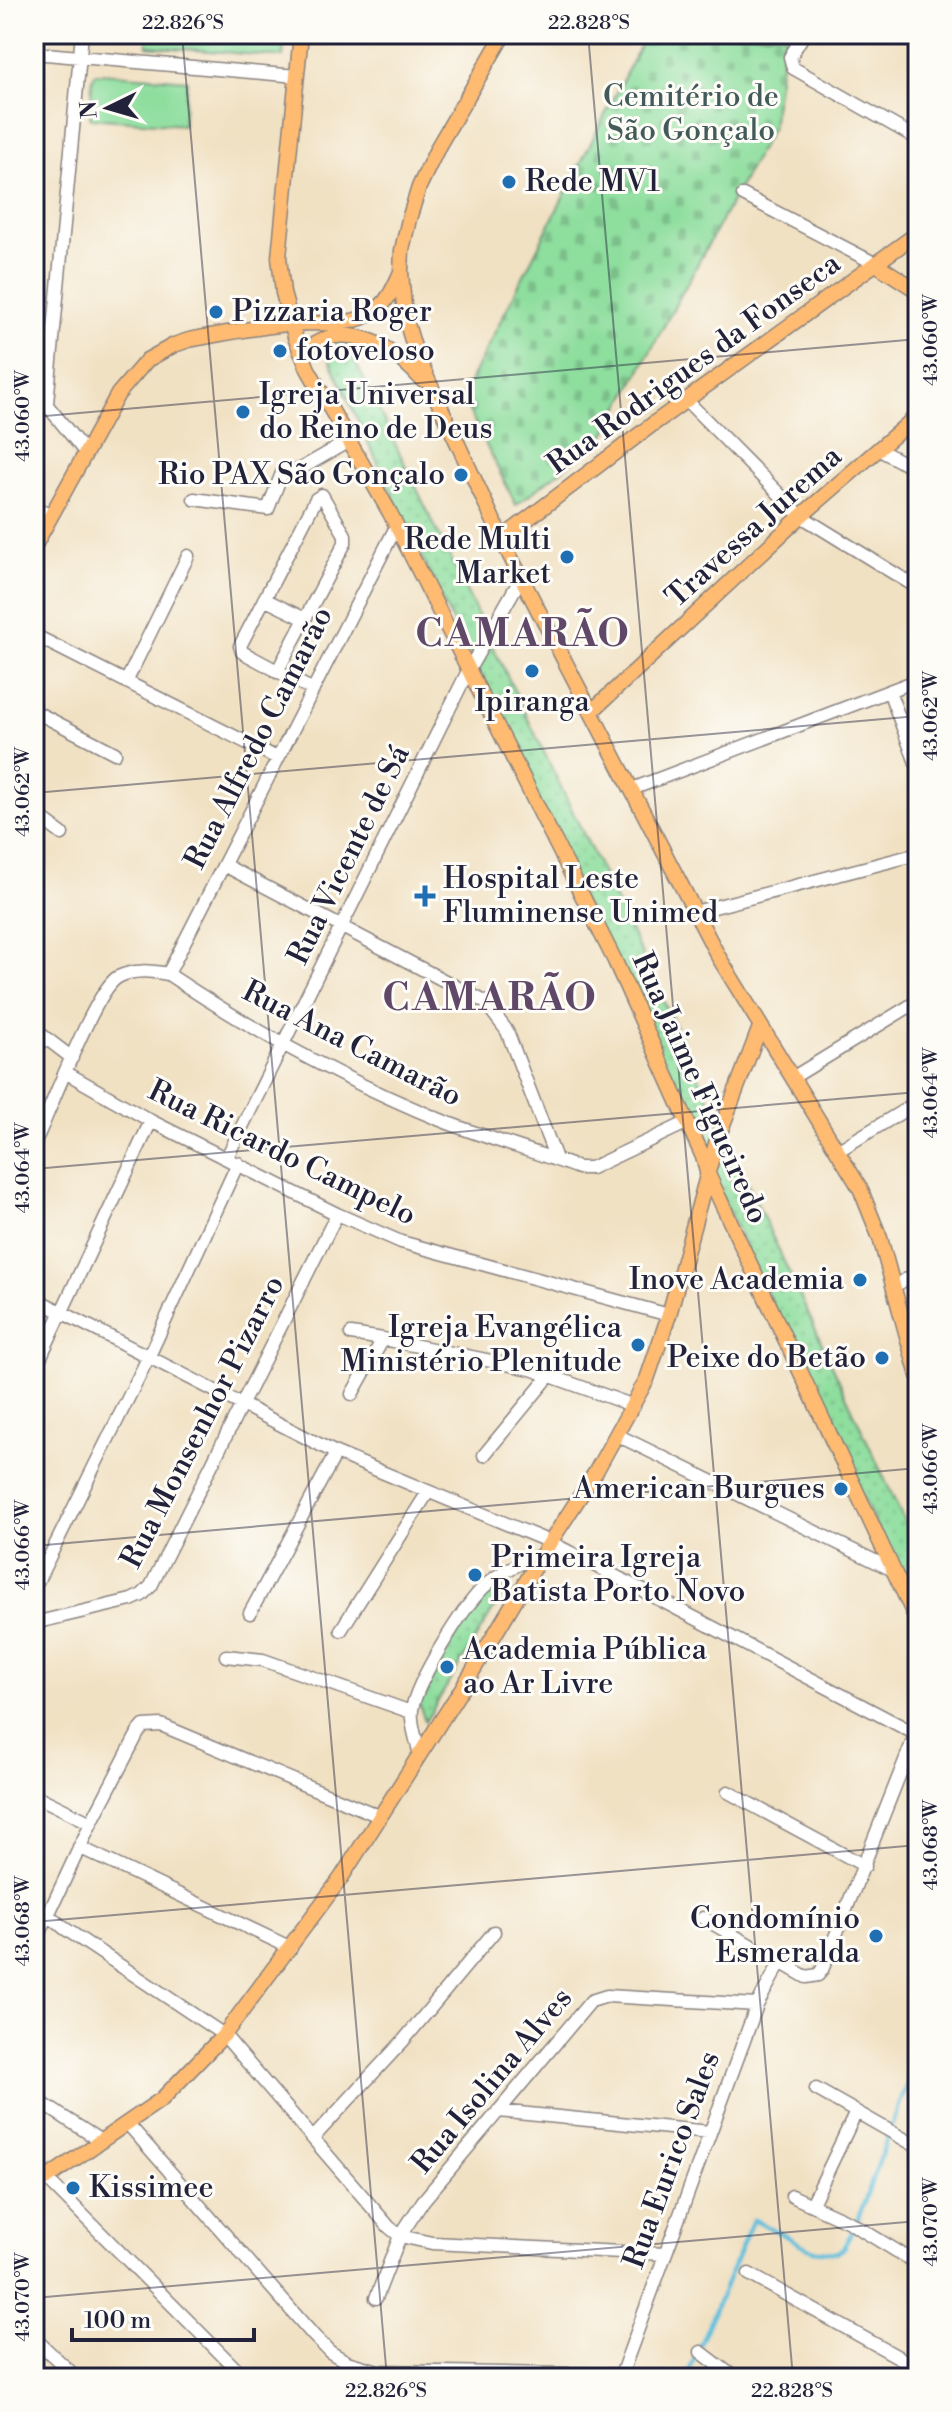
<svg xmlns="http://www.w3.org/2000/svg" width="952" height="2412" font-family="'Libre Bodoni',serif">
	<defs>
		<pattern id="cemetery-stones" width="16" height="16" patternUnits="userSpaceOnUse" patternTransform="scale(2)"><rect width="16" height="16" fill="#8ede9e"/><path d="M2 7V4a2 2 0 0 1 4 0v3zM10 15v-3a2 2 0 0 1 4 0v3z" fill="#7abe89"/></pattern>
		<pattern id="park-dots" width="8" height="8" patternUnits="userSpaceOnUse" patternTransform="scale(2)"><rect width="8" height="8" fill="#8ede9e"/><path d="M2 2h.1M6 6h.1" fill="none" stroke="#7abe89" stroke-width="1.8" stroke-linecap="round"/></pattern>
	</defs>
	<rect width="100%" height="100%" fill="#fdfcf7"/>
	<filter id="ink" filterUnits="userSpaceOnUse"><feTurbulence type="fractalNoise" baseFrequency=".0125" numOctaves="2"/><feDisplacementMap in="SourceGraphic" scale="16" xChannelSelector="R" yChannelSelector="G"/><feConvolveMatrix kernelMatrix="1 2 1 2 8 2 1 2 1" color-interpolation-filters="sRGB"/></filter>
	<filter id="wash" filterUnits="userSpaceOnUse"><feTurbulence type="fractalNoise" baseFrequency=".006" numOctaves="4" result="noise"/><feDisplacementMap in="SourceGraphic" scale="32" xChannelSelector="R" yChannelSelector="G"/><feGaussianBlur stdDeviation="1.8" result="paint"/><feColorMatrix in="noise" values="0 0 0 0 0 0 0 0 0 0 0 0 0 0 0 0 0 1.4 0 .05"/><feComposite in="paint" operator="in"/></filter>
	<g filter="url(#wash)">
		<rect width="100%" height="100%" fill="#f1e1c3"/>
		<path fill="#8ede9e" stroke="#58806c" stroke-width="2" d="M148,34H285L283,57L147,46Z
			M102,73L187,80L183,125L90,118L92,80L95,74Z"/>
		<path fill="url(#cemetery-stones)" stroke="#58806c" stroke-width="2" d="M646,34H787L784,41L772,127L603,438L516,505L462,397Z"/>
		<path fill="url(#park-dots)" stroke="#58806c" stroke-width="2" d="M343,336L643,957L918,1551V1615L322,344Z
			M516,1572L425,1722L419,1703C445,1656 468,1601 516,1572Z"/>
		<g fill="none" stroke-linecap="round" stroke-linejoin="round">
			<path stroke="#5fbfdd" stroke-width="4" d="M686,2378L753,2219L812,2250L836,2253L843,2248L855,2227L918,2053"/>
		</g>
	</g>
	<g filter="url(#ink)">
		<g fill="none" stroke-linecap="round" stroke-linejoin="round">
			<defs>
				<path id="minor" d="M804,34L790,57L793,68L918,139
					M34,53L297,76
					M743,195L876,264
					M34,389L85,452
					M687,401L801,516L918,588
					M47,403L82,34
					M878,449L918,471
					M194,499L268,509L284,468L295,472L347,442
					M34,508L50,515
					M264,599L305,619
					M34,635L277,758
					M277,672L345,543V535L322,495L316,499L240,646L242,652L311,689
					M126,682L188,556
					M889,691L918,768
					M34,711L115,753
					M632,789L918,680
					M34,813L62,834
					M224,865L485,1002L507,1031L556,1159
					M695,912L918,854
					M168,974L396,527
					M34,1029L72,1058
					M65,1072L151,1121L337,1214L401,1242L669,1315
					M792,1078L918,1001
					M34,1144C49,1114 95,989 118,977C134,969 151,971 168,974C253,1031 344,1080 438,1119C484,1138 532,1150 578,1168H591L686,1123
					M839,1150L918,1102
					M227,1157L468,671L521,578
					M894,1286L918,1273
					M34,1298L336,1453L550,1542L916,1734
					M351,1334L383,1339
					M34,1371L151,1121
					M352,1394L383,1339L531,1369L634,1406
					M617,1435L893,1570
					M484,1455L550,1375
					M34,1588L149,1356L238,1163
					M250,1613L336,1453
					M34,1623L131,1600L142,1595L151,1586L337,1214
					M341,1630L428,1492
					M226,1656L263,1660L411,1712
					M419,1753C417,1740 410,1723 412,1710C416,1682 462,1609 483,1588C500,1571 520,1563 542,1555
					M728,1792L865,1866
					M918,1792V1804
					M34,1795L91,1823
					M79,1847L291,1948
					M34,1903L64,1928L224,2035L389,2227L400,2236L432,2243L665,2254
					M703,1918L806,1977L818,1975L822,1970L918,1728
					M34,1945L91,1823L138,1733L144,1726L161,1725L379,1816
					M816,2089L918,2147
					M34,2098L101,2141
					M498,2111L710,2132
					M128,2124L314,2336L330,2352L347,2362L378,2371L621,2375
					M314,2137L403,2041L494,1932
					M46,2178L245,2378
					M792,2196L849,2222L918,2264
					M812,2204L856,2112
					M749,2274L918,2368
					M376,2298L400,2236L423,2201L591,2001L607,1996L757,2005
					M34,2338L77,2378
					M701,2352L735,2378
					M620,2378L757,2005L780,1963"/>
				<path id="major" d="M301,34L279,257L283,293L295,337L308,369L390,513L615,961L703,1157L707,1172L918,1623
					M504,34L439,145L419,187L409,219L402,250L401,272L405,317L416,354L509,554L718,956L860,1188L880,1238L918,1376
					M876,264L918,291
					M301,353C311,346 323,338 335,336C371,332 400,355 422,380
					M501,539L653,424L918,233
					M34,547L118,394L147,360L174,345L189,340C221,334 255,327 288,324C315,321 348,329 373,312C388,303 394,287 401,272
					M591,712L801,516L918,415
					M34,2187L162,2099L224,2035L341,1878L471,1674L542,1555L595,1473L647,1379L669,1315L716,1143L760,1027"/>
			</defs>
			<use href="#minor" stroke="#8a827f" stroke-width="15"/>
			<use href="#major" stroke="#8a827f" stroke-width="17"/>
			<use href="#minor" stroke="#fff" stroke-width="12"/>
			<use href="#major" stroke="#febb71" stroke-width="14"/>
		</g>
	</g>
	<path fill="none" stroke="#22223b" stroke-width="2" stroke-opacity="0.45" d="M182,34L387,2378M588,34L793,2378M34,40L104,34M34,417L918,339M34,793L918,716M34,1169L918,1092M34,1546L918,1468M34,1922L918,1845M34,2298L918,2221"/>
	<g fill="#1f6fb2" stroke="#fdfcf7" stroke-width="3">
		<circle cx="509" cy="182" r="8"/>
		<circle cx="216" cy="312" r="8"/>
		<circle cx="280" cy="351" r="8"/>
		<circle cx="243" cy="412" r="8"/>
		<circle cx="461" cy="475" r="8"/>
		<circle cx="567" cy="557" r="8"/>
		<circle cx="532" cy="671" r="8"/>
		<path d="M421 884h8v8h8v8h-8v8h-8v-8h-8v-8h8z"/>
		<circle cx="860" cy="1280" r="8"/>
		<circle cx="638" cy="1345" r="8"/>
		<circle cx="882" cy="1358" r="8"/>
		<circle cx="841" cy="1489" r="8"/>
		<circle cx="475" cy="1575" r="8"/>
		<circle cx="447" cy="1667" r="8"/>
		<circle cx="876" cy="1936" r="8"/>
		<circle cx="73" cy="2188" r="8"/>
	</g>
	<g text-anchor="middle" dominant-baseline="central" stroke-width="6" stroke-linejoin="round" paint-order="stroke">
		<g font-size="30" fill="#425a59" stroke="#fdfcf7">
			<text x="691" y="97">Cemitério de<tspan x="691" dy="34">São Gonçalo</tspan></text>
		</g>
		<g font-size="30" fill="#22223b" stroke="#fdfcf7" text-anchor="start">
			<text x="525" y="182">Rede MV1</text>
			<text x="232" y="312">Pizzaria Roger</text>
			<text x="296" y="351">fotoveloso</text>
			<text x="259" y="395">Igreja Universal<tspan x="259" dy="34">do Reino de Deus</tspan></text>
			<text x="445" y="475" text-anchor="end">Rio PAX São Gonçalo</text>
			<text x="551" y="540" text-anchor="end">Rede Multi<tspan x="551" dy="34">Market</tspan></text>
			<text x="532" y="702" text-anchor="middle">Ipiranga</text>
			<text x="443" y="879">Hospital Leste<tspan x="443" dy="34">Fluminense Unimed</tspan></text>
			<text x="844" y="1280" text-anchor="end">Inove Academia</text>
			<text x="622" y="1328" text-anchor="end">Igreja Evangélica<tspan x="622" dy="34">Ministério Plenitude</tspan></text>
			<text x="866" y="1358" text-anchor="end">Peixe do Betão</text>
			<text x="825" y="1489" text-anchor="end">American Burgues</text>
			<text x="491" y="1558">Primeira Igreja<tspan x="491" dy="34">Batista Porto Novo</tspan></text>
			<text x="463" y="1650">Academia Pública<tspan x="463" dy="34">ao Ar Livre</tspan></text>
			<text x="860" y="1919" text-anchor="end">Condomínio<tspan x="860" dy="34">Esmeralda</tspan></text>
			<text x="89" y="2188">Kissimee</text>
		</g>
		<g font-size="30" fill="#22223b" stroke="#fdfcf7">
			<text transform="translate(694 364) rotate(-36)">Rua Rodrigues da Fonseca</text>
			<text transform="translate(754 527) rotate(-42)">Travessa Jurema</text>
			<text transform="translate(259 738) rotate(-63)">Rua Alfredo Camarão</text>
			<text transform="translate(349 855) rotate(-64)">Rua Vicente de Sá</text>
			<text transform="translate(352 1044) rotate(27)">Rua Ana Camarão</text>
			<text transform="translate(700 1088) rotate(66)">Rua Jaime Figueiredo</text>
			<text transform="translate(282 1153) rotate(26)">Rua Ricardo Campelo</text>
			<text transform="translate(203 1422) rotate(-63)">Rua Monsenhor Pizarro</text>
			<text transform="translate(492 2081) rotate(-50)">Rua Isolina Alves</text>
			<text transform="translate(672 2160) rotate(-70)">Rua Eurico Sales</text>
		</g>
		<g font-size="38" font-weight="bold" letter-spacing="2" fill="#604868" stroke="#fdfcf7">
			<text x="523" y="634">CAMARÃO</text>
			<text x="490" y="998">CAMARÃO</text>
		</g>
	</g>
	<rect width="952" height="2412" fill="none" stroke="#fdfcf7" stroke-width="88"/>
	<g transform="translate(108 108) rotate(265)" stroke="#fdfcf7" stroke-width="6" paint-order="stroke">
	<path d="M0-6L14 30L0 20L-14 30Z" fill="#22223b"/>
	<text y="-12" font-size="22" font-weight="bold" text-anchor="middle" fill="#22223b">N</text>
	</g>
	<path d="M72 2328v12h182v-12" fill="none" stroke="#22223b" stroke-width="4"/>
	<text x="84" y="2328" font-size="24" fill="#22223b" stroke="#fdfcf7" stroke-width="6" paint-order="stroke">100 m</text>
	<rect x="44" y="44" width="864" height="2324" fill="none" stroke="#22223b" stroke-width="3"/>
	<g font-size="20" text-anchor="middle" fill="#22223b">
		<text x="183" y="29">22.826°S</text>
		<text x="589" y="29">22.828°S</text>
		<text transform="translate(930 340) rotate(-90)" y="7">43.060°W</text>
		<text transform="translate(22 416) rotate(-90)" y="7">43.060°W</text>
		<text transform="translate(930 716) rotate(-90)" y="7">43.062°W</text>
		<text transform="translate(22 792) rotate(-90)" y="7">43.062°W</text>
		<text transform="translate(930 1093) rotate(-90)" y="7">43.064°W</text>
		<text transform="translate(22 1168) rotate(-90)" y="7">43.064°W</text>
		<text transform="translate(930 1469) rotate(-90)" y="7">43.066°W</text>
		<text transform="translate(22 1545) rotate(-90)" y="7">43.066°W</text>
		<text transform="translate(930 1845) rotate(-90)" y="7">43.068°W</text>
		<text transform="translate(22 1921) rotate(-90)" y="7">43.068°W</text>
		<text transform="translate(930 2222) rotate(-90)" y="7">43.070°W</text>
		<text transform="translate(22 2297) rotate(-90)" y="7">43.070°W</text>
		<text x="386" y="2397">22.826°S</text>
		<text x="792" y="2397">22.828°S</text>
	</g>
</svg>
